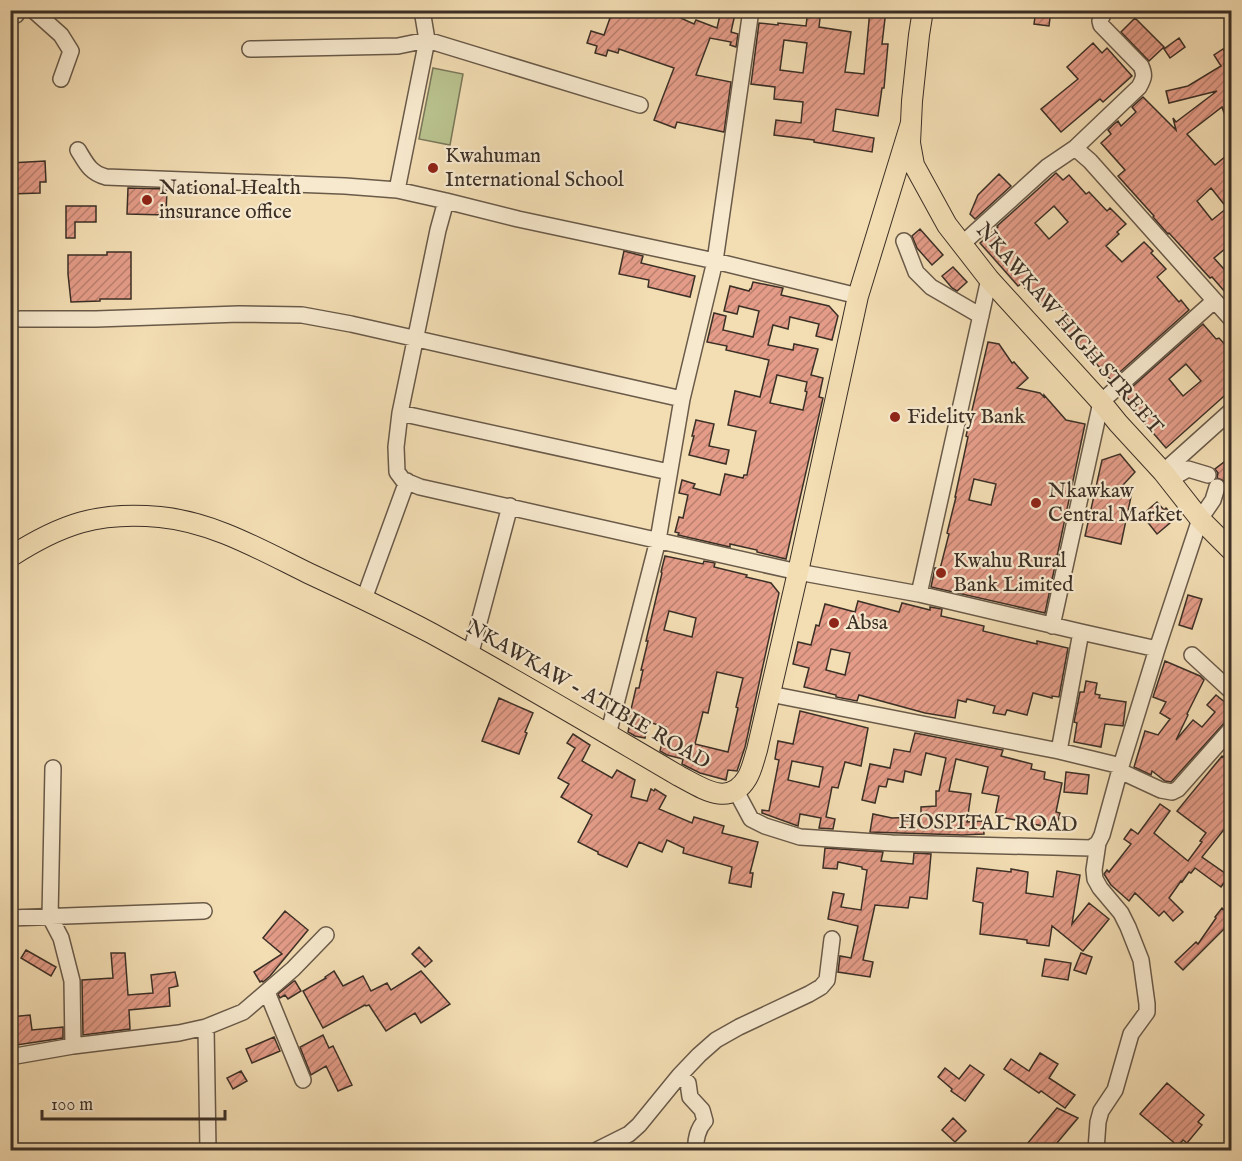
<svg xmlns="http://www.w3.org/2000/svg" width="1242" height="1161" font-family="'IM FELL English',serif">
	<defs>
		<pattern id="building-hatch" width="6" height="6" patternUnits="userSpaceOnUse" patternTransform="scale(1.5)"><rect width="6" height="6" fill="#e49c88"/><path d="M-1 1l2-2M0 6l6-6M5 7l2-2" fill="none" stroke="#ba806f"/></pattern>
	</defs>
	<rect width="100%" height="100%" fill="#f3ddb3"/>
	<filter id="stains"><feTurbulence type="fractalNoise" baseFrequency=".00333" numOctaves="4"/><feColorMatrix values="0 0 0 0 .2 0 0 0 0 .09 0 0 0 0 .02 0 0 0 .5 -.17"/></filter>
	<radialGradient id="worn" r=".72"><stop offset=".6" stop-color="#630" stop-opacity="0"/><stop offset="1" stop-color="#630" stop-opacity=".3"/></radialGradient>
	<path fill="#b9c28e" stroke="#7a785a" stroke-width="1.5" d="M433,68L463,74L450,145L419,139Z"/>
	<path fill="url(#building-hatch)" stroke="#3b2f26" stroke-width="1.5" fill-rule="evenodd" d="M591,10H663L694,24L696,20L717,28L721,11L735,14L731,32L738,34L736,47L730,45L731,42L710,38L696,75L731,82L724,132L677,122L675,128L654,120L674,68L619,49L618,53L608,50L606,56L595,53L597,46L587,43L591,31L604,35L610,18Z
		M808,10H821L819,27L851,32L845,72L864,74L870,10H886L882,44H888L884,88H882L878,116L836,109L833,131L874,138L872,152L814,142V140L774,135L776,120L801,123L803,102L774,99L775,87L751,84L759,23L778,25V23L806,26ZM784,40L807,43L803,73L780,70Z
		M1036,10H1051L1049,26L1034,24Z
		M1135,18L1164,47L1149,61L1121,32Z
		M1179,38L1185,47L1170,58L1164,49Z
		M1093,43L1102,53L1107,48L1132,76L1103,102L1100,99L1061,132L1041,109L1078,79L1067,67Z
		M1223,49L1230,60L1232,59V129L1230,130L1222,107L1187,134L1215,165L1232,151V243L1214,258L1232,278V300L1212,277L1210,278L1169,233L1168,234L1153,217L1154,216L1118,176L1125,170L1101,143L1111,134L1108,130L1113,125L1118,121L1121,126L1136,112L1132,107L1143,97L1176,130L1173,118L1176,122L1217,91L1169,103L1166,91L1188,86L1221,66L1214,55ZM1211,188L1227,208L1212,220L1197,201Z
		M45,161L46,182H40V193L10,194V163Z
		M1056,173L1063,180L1069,175L1086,194L1089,192L1107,211L1110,208L1126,224L1117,232L1119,234L1106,246L1122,262L1144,242L1153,251L1151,253L1166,269L1157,277L1179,302L1181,300L1189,310L1111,380L1061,325L1069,317L1050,297L1041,305L1021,284L1018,286L980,243L998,227L997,226ZM1054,206L1068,222L1049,239L1035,223Z
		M999,174L1011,186L975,219L970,214L978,195Z
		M128,188L167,189L166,215L127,214Z
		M66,206H96V222H75V238H66Z
		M920,229L943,255L932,265L917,248L912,236Z
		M624,251L643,256L641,263L695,276L690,297L648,287L649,280L619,274Z
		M107,252H131V299H100V301L71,302L68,274V255H107Z
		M953,267L967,282L957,291L952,288L942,276Z
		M753,282L783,288L781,295L829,306L838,316L832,340L816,336L819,324L790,317L788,329L773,325L768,345L793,350L794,344L818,349L811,375L823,378L819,397L823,398L786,559L757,552V550L730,544V547L678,535L679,533L675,532L679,517L683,518L688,495L679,493L682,480L695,484L693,488L720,495L725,474L743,478L744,475H747L756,431L728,425L735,391L760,397L769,360L726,350L727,346L707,342L714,313L726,316L723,330L753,337L759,311L739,306L737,314L724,311L730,286L749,291L750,289H751ZM777,375L807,382L805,391L807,392L803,410L770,403Z
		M1203,324L1216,339L1219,338L1232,352V389L1166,448L1135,412L1138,410L1124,394ZM1186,364L1201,381L1183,396L1169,379Z
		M988,342L999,344L1012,363L1014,362L1028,378L1017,388L1040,393L1044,397V395L1066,420L1085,424L1045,613L931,587L935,568L940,569L949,534L947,533L956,497H955L968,437L966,436ZM974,479L996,484L991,505L969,500Z
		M696,420L714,424L709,446L729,450L726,464L689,455L694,436H692Z
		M1120,454L1135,472L1123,485L1133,487L1121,544L1085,536L1102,460Z
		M1232,456V470L1226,474L1229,477L1224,481L1217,478L1218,473L1215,469Z
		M1157,502L1164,510L1166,508L1176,518L1157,534L1142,515Z
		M665,556L703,564L704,561L715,563L714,567L747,575L746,577L771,583L779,593L745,747L737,771L728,770L726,780L700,773L682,764L683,759L667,755L660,751L666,727L648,722L645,738L635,736L628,732L631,719L629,718L636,688H639L643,670H641L648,641H646L662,573L661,572ZM669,611L696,618L692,637L664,630ZM717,672L743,678L736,707L738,708L728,752L695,744L703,712L708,713Z
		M1188,595L1202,599L1192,629L1179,625Z
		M858,601L899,612L902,603L930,610V607L942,609L941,616L984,626L983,631L1037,644V641L1068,648L1059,697L1052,696V698L1033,693L1027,715L1007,710L1005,715L993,713L995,706L967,699L966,702L958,700L955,718L925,713L859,695L857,701L836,697V695L804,687L809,668L793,664L798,642L811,645L816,625L819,626L825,604L855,612ZM831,649L850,653L845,675L826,670Z
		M1165,661L1200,676L1204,680L1187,714L1188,715L1176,740L1193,720L1202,727L1215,712L1207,705L1216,695L1232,708V717L1225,722L1171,782L1165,781L1152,771L1151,775L1134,767L1145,731L1158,735L1170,719L1160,713L1166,702L1153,697Z
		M1086,681L1097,683L1095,694L1100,695L1099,698L1126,702L1123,726L1105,724L1101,747L1074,742L1077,723L1074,722L1080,692H1084Z
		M499,698L533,713L525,732L527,733L519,754L482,741Z
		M800,711L868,728L861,766L845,762L838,788L832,787L826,817L835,819L833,829L819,828L821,818L800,814L798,826L762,813V810L769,811L779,760L775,759L778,741L793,744ZM792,761L823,767L819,787L788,780Z
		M915,733L1003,750L1001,756L1032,764L1031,769L1045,772L1044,779L1062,783L1056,812L1060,813L1056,829L1033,824L1032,829L1019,826L1020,821L995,816L999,796L982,793L988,767L956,759L949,791L971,794L967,822L983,821L984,834L962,835L870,832L873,814L892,818L921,817V807L936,806V791H939L946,758L926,753L921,775L905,771L903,782L888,779L886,787L879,786L875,803L862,800L870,764L890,768L894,749L910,752Z
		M573,734L590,745L582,761L612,778L617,770L635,780L631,797L647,801L651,789L654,791L655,789L666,796L659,809L692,823L694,817L724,826L722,833L758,842L750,873H753L751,887L729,883L732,867L683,853L684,848L667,840L662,852L639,842L627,867L598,854V852L578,842L592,815L561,797L569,784L558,778L575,748L567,743Z
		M1232,747V832L1226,827L1202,857L1229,876L1221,887L1195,868L1191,873L1189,872L1182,882L1181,881L1169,898L1183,912L1173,921L1164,911L1159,916L1135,893L1129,901L1111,885L1104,874L1107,870L1109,872L1131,844L1124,839L1131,829L1138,834L1160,804L1170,811L1154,833L1188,861L1202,842L1200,841L1206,833L1177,811L1222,756L1223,757Z
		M1066,772L1089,775L1087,794L1064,792Z
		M825,848L883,852L881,861L913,864L914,853L931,854L927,899L910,897L908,908L875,905L863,960L873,962L870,977L838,972L840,956L851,958L858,926L828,919L833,892L844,894L841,907L861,910L867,870L862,869V867L838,862L837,869L823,868Z
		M977,868L1011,872V869L1028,872L1026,893L1053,897L1057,871L1080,875L1072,924L1089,903L1109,919L1083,951L1052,926L1049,946L1027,943V940L980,934L983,903L973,901Z
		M1222,908L1232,917V921L1183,970L1175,962L1196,942L1198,944L1216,918L1215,917Z
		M285,911L308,930L270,976L263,982L262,981L260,982L254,972L282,954L263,938Z
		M419,947L432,961L425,967L412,954Z
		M26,950L56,967L51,976L21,958Z
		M111,953H125L128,995L153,993L151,975L175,972L178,986L169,988L170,1006L129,1010L130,1029L83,1035L82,980L113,978Z
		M1081,953L1092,957L1086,974L1074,970Z
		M1045,959L1071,963L1068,980L1042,976Z
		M334,971L343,986L363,976L371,991L387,983L391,990L421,971L450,1004L421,1023L415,1013L386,1031L369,1005L366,1006L365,1005L323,1028L303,991L326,978L325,977Z
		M294,981H295L301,991L288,999L285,995L280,998L278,994Z
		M30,1015L32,1030L63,1027V1038L10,1046V1017Z
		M323,1035L329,1048L333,1046L352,1085L338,1091L326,1066L311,1075L300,1047Z
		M274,1037L280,1051L252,1063L246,1049Z
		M1040,1053L1058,1064L1049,1078L1075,1095L1065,1108L1041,1091L1039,1093L1004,1069L1011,1059L1029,1071Z
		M970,1065L984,1075L965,1101L951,1091L952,1089L938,1077L945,1068L959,1079Z
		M241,1071L247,1081L233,1089L227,1078Z
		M1167,1083L1204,1115L1198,1122L1202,1125L1187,1143L1183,1140L1178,1146L1140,1114Z
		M1057,1108L1078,1118L1051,1150H1035L1027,1144Z
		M953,1118L966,1131L955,1142L942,1130Z"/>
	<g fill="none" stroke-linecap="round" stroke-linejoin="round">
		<defs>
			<path id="minor" d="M33,10L61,35L71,51L61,79
				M16,15L19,10
				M250,49L398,46L427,40L640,105
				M1075,148L1139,87C1144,78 1145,75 1141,66L1101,25L1100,21L1105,10
				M78,150C86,163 90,173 106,177L345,186L397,190L446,201
				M397,190L427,40L422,10
				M904,241L916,272L931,287L981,316
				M962,244L1047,167L1075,148L1090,161L1232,320
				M858,296L715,261L518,219L446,201L438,230L400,413L396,447L397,472L403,480L420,487L798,572L919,594L1081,632L1157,649
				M20,319H96L239,314L302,315L351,324L682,399
				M400,413L669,472
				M1163,472L1232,410
				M1169,480L1188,469L1208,475
				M919,594L989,279
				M364,599L407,481
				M1052,626L1101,402L1214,301
				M1192,655L1232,692
				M470,656L510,506
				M770,694L1059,751L1121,766
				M608,735L658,540L682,399L715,261L751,10
				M1059,751L1081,632
				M53,768L50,917L61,938L72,981L73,1046
				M1120,771L1161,790L1172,792L1178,789L1232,728
				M736,791L751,819L765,826L800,837L892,843L1091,848L1098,843L1102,835L1121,766L1157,649L1200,519L1213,500L1217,487
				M10,918L204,911
				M267,992L303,1080
				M206,1027L208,1150
				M10,1057L73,1046L179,1033L206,1027L243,1012L293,969L326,935
				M679,1076L688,1083L690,1097L702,1110L705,1121C698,1128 695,1140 696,1150
				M597,1150L629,1134L639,1125L679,1076L699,1055L716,1040L739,1027L809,994L821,987L827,980L832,939
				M1096,1150L1098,1122L1101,1111L1115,1090L1131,1034L1147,1012V1004L1141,960L1128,927L1121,913L1100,888L1095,879L1094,870L1098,843"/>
			<path id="major" d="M923,10L919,35L912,101L910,143L914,165L947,225L989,279L1101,402L1118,423L1163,472L1200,519L1232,551
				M10,557C61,524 99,511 160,517C213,522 261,550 308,573C349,592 391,612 431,633C515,679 597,728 679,776C702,788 729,808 747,778C752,770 754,759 757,750L798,572L858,296L911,123"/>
		</defs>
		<use href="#minor" stroke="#695a49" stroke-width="18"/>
		<use href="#major" stroke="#3b2f26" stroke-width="22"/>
		<use href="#minor" stroke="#f7e9ce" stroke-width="15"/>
		<use href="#major" stroke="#f3ddb3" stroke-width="20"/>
	</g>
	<g fill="#8f2418" stroke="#f7e9ce" stroke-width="2">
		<circle cx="433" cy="168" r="6"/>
		<circle cx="147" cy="200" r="6"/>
		<circle cx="895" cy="417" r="6"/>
		<circle cx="1036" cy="503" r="6"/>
		<circle cx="941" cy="573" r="6"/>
		<circle cx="834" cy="623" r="6"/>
	</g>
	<g text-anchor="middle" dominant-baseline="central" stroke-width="4.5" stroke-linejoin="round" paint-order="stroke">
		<g font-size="21" fill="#3b2f26" stroke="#f7e9ce" text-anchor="start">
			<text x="445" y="156">Kwahuman<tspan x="445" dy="24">International School</tspan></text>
			<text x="159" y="188">National Health<tspan x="159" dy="24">insurance office</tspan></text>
			<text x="907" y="417">Fidelity Bank</text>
			<text x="1048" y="491">Nkawkaw<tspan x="1048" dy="24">Central Market</tspan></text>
			<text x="953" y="561">Kwahu Rural<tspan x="953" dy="24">Bank Limited</tspan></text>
			<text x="846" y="623">Absa</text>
		</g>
		<g font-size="21" fill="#3b2f26" stroke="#f7e9ce">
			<text transform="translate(1069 329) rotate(49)">NKAWKAW HIGH STREET</text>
			<text transform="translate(588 695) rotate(30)">NKAWKAW - ATIBIE ROAD</text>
			<text transform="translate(988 824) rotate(1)">HOSPITAL ROAD</text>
		</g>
	</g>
	<rect width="1242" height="1161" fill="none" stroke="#f3ddb3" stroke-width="36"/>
	<rect x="12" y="12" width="1218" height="1137" fill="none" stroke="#3b2f26" stroke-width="3"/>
	<rect x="18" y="18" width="1206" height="1125" fill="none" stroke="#3b2f26" stroke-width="1.5"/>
	<path d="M42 1110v9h183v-9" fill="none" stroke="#3b2f26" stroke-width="3"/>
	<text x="51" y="1110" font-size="18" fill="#3b2f26" stroke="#f7e9ce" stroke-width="4.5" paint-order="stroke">100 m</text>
	<rect width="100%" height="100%" filter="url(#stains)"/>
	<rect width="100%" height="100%" fill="url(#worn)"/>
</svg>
